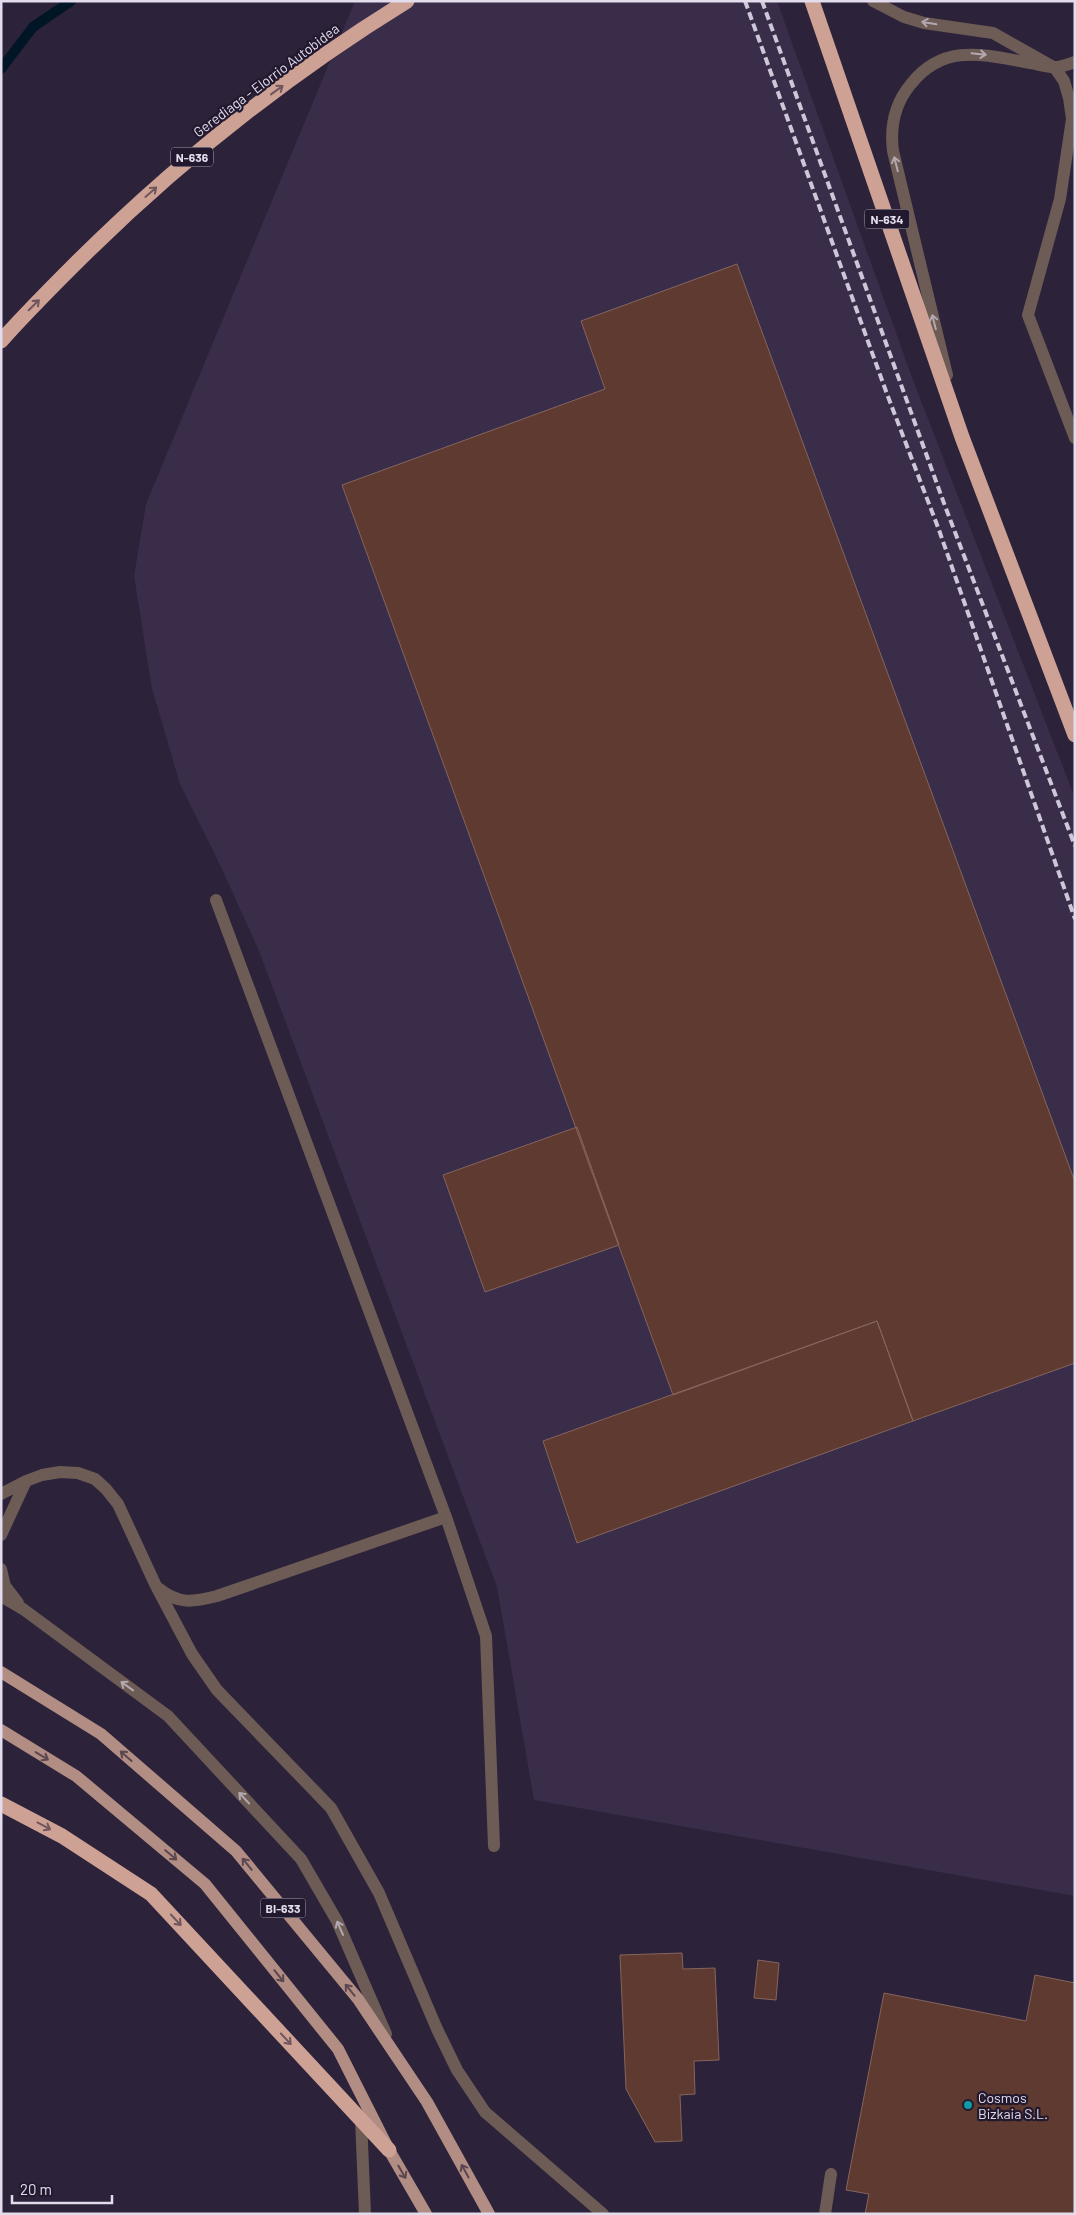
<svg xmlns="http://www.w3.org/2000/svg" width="1076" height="2215" font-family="Barlow,sans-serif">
	<rect width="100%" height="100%" fill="#2c2239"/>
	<path fill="#392d49" d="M355,1H777L913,380L1075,798V1896L534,1800L497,1587L259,951L222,869L180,784L152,689L134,576L146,504Z"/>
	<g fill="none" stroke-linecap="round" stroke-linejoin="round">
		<path stroke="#001626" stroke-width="10" d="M1,69L33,27L71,1"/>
	</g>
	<path fill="#5f3a30" stroke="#85655e" d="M737,264L1075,1182V1363L913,1421L877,1321L673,1395L342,485L605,389L581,321Z
		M577,1127L619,1245L485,1292L443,1175Z
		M877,1321L913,1421L577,1543L543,1441Z
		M682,1953L683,1969L715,1968L719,2060L694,2061L695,2094L680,2095L682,2141L655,2142L626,2089L620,1955Z
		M758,1960L779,1963L776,2000L754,1998Z
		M1035,1975L1075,1983V2214H865L869,2194L846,2190L884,1993L1026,2021Z"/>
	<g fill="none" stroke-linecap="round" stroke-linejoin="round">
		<path stroke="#6d5b56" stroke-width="12" d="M873,1L904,17L924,23L993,33L1055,68L1064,81L1069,98L1072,119L1060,199L1028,315L1075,438
			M947,375L893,151C890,127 895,103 911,84C944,42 985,55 1030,63C1038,64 1048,68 1056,67C1062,67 1069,64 1075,62
			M216,900L446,1517L486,1636L494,1846
			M1,1494L26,1481L42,1475L60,1472L78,1473L95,1479L106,1489L118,1504L156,1586L192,1654L217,1690L331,1808L379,1893L437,2029L457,2070L485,2112L603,2214
			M1,1535L26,1481
			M1,1569L5,1586L18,1603
			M158,1588C179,1605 193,1602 217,1596L446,1517
			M1,1596L23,1609L168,1716L301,1859L337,1921L386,2034
			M361,2119L365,2214
			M825,2214L831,2174"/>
		<path stroke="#b28d83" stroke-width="12" d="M1,1672L101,1734L236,1851L358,1999L427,2102L489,2214
			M1,1730L76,1776L205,1884L338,2049L389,2150L426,2214"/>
		<path stroke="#cea195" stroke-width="15" d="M812,1L962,437L1075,735
			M1,341C24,315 48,291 72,267C173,166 285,76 407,1
			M1,1804L62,1836L151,1894L389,2150"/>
		<path stroke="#cdc7d8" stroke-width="4" stroke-dasharray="8 4" stroke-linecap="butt" d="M745,1L887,394L939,530L1075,919
			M762,1L945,506L1075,846"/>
	</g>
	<defs><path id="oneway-shaft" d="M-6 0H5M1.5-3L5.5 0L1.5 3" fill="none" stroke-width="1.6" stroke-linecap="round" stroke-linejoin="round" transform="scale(1.25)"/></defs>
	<g stroke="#b3a8b0">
		<use href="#oneway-shaft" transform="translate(929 23) rotate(-170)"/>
		<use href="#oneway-shaft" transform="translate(979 54) rotate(6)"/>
		<use href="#oneway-shaft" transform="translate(896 164) rotate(-104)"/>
		<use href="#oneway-shaft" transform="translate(934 322) rotate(-104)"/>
		<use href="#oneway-shaft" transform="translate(127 1686) rotate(-144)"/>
		<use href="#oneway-shaft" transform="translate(244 1798) rotate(-133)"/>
		<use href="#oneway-shaft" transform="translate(340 1928) rotate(-114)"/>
	</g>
	<g stroke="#6f565d">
		<use href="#oneway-shaft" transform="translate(277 90) rotate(-36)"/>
		<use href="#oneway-shaft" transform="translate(151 192) rotate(-41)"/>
		<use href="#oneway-shaft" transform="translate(34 305) rotate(-45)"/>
		<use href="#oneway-shaft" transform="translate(44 1826) rotate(28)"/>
		<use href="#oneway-shaft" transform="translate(176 1920) rotate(47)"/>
		<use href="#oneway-shaft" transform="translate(286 2039) rotate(47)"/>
	</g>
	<g stroke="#5c4751">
		<use href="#oneway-shaft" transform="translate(42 1756) rotate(31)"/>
		<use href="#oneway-shaft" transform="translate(126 1756) rotate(-139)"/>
		<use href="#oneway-shaft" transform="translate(171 1855) rotate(40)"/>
		<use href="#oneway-shaft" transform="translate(247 1864) rotate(-129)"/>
		<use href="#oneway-shaft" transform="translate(279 1976) rotate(51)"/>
		<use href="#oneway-shaft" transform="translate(350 1990) rotate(-129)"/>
		<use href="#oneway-shaft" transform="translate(465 2171) rotate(-119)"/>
		<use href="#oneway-shaft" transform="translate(402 2172) rotate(60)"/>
	</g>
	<circle fill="#0f9aa8" stroke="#22192f" stroke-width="2" cx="968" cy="2105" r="5"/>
	<g text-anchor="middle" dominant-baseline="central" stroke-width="4.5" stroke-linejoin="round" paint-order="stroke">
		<g fill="#22192f" stroke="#a8a2b3" stroke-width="1">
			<rect x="171" y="147.5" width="42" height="19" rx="4"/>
			<rect x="864.5" y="209.5" width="45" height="19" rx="4"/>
			<rect x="260.5" y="1898.5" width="45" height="19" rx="4"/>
		</g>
		<g font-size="12" font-weight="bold" fill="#e2dcec">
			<text x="192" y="157">N-636</text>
			<text x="887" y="219">N-634</text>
			<text x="283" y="1908">BI-633</text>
		</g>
		<g font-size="14" fill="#e2dcec" stroke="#22192f">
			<text transform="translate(266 80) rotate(-37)">Gerediaga - Elorrio Autobidea</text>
		</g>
		<g font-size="14" fill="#e2dcec" stroke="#22192f" text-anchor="start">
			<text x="978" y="2097">Cosmos<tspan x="978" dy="16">Bizkaia S.L.</tspan></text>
		</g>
	</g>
	<rect width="1076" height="2215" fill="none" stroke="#e2dcec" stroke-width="5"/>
	<path d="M12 2195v8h100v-8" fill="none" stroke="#e2dcec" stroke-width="2.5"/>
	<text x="20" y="2195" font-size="15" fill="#e2dcec" stroke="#22192f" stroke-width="4" paint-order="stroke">20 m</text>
</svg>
